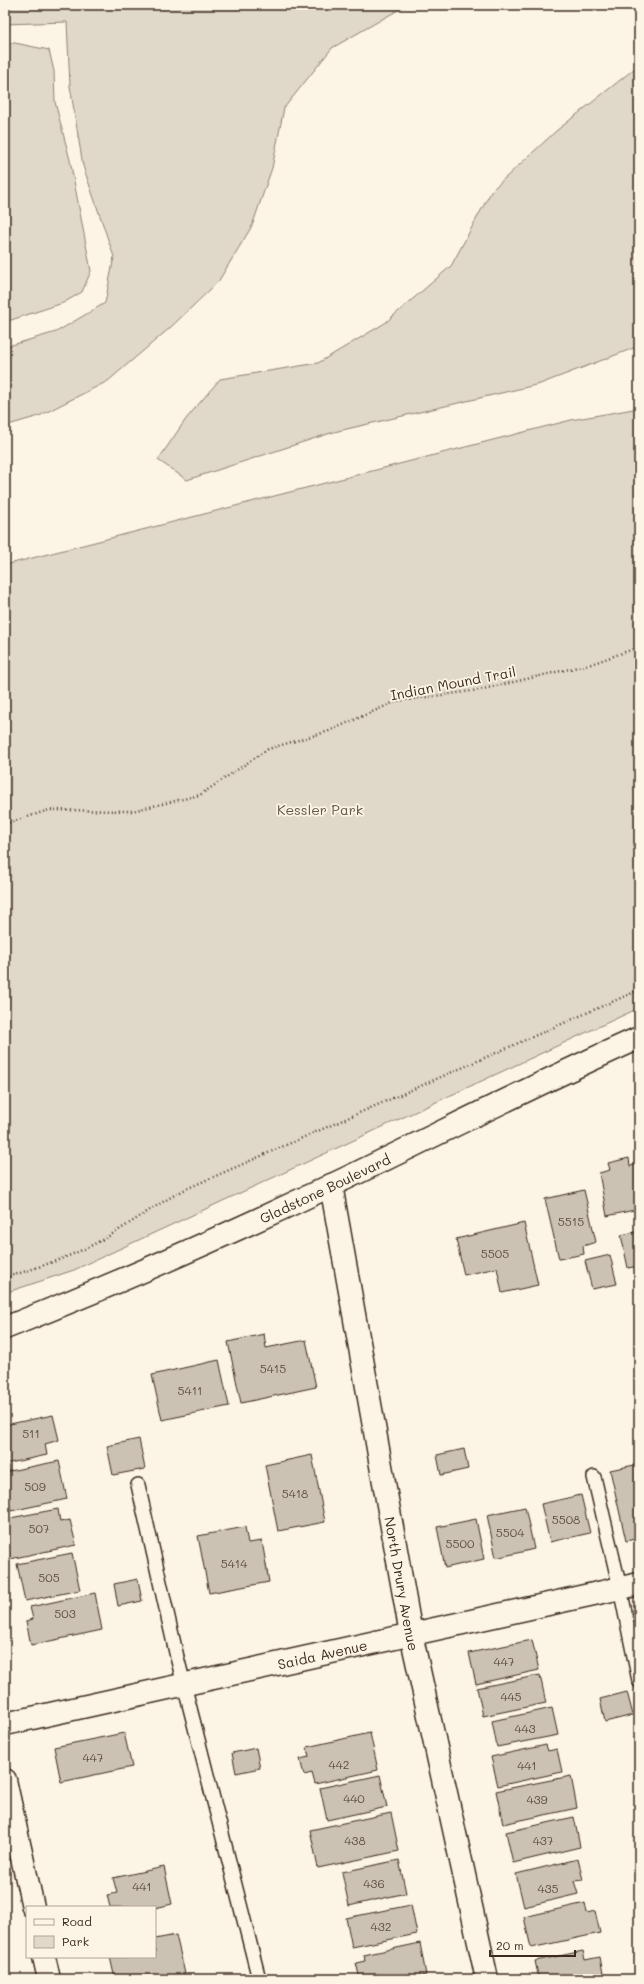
<svg xmlns="http://www.w3.org/2000/svg" width="644" height="1984" font-family="Mali,sans-serif">
	<rect width="100%" height="100%" fill="#fcf5e5"/>
	<filter id="ink" filterUnits="userSpaceOnUse"><feTurbulence type="fractalNoise" baseFrequency=".025" numOctaves="2"/><feDisplacementMap in="SourceGraphic" scale="8" xChannelSelector="R" yChannelSelector="G"/><feConvolveMatrix kernelMatrix="1 2 1 2 8 2 1 2 1" color-interpolation-filters="sRGB"/></filter>
	<g filter="url(#ink)">
		<path fill="#e0d8c8" stroke="#8e8173" d="M5,5H407L332,48L284,108L272,168L252,226L218,282L171,327L108,381L39,416L5,426V347L56,332L105,303L114,257L83,166L70,86L67,22L5,24Z
			M5,43H15L49,50L54,71L55,102L70,160L91,271L82,292L63,303L5,322Z
			M639,65V346L540,384L334,432L187,480L158,460L186,419L220,379L318,363L385,323L451,266L492,190L556,131Z
			M639,408V1008L74,1270L5,1293V565L571,420Z"/>
		<path fill="#ccc2b3" stroke="#3b2a1e" d="M629,1158L630,1166L639,1164V1209L607,1216L599,1173L610,1170L608,1163Z
			M584,1190L596,1242L583,1246L584,1254L559,1259L545,1199Z
			M524,1223L538,1285L502,1293L497,1268L464,1275L456,1239Z
			M639,1231V1266L628,1268L621,1235Z
			M610,1255L617,1284L592,1289L585,1261Z
			M264,1334L266,1348L306,1340L316,1387L241,1403L228,1342Z
			M219,1360L229,1406L162,1420L152,1375Z
			M53,1415L59,1440L45,1444L47,1455L5,1464V1425Z
			M139,1439L145,1469L113,1475L107,1446Z
			M464,1449L468,1469L441,1475L437,1455Z
			M312,1455L325,1522L278,1531L265,1465Z
			M59,1461L67,1499L11,1511L9,1501H5V1472Z
			M639,1464V1538L626,1541L610,1470Z
			M581,1495L590,1533L550,1542L541,1504Z
			M525,1507L534,1549L496,1558L487,1515Z
			M58,1509L60,1522L70,1520L76,1545L10,1559L5,1534V1519Z
			M476,1519L484,1559L445,1568L437,1527Z
			M245,1527L248,1543L262,1541L269,1582L209,1593L198,1536Z
			M72,1553L80,1590L25,1601L17,1564Z
			M138,1579L142,1601L118,1606L114,1584Z
			M95,1593L102,1630L31,1645L26,1621L33,1619L30,1607Z
			M532,1640L539,1670L476,1684L469,1653Z
			M540,1675L546,1703L483,1716L477,1688Z
			M627,1692L633,1715L605,1722L600,1699Z
			M552,1708L558,1735L497,1747L492,1721Z
			M124,1733L132,1767L61,1782L54,1747Z
			M370,1733L378,1770L315,1784L312,1773L304,1775L300,1759L309,1757L307,1747Z
			M546,1745L548,1751L557,1749L562,1772L498,1786L491,1757Z
			M256,1748L260,1768L236,1773L232,1753Z
			M380,1775L387,1807L327,1820L320,1788Z
			M571,1776L577,1808L503,1824L496,1791Z
			M391,1813L399,1851L318,1868L310,1830Z
			M574,1817L580,1847L513,1863L506,1832Z
			M578,1859L583,1880L574,1881L578,1894L524,1907L516,1874Z
			M399,1860L406,1893L349,1906L342,1872Z
			M164,1867L172,1904L155,1908L110,1907L107,1895L117,1893L113,1878Z
			M585,1903L587,1913L595,1911L600,1933L531,1948L524,1917Z
			M411,1905L417,1934L352,1947L346,1918Z
			M176,1935L186,1978L115,1979L110,1957H155V1939Z
			M420,1943L426,1975L406,1979H360L356,1963L365,1961L364,1955Z
			M583,1951L585,1960L600,1957L604,1979H539L535,1961Z"/>
		<g fill="none" stroke-linecap="round" stroke-linejoin="round">
			<defs>
				<path id="service" d="M594,1477L620,1588L639,1681
					M138,1485L177,1657L259,1979"/>
				<g id="minor">
					<path id="s1" d="M331,1185L411,1634L487,1979"/>
					<path id="s2" d="M5,1724L639,1584"/>
				</g>
				<g id="tertiary">
					<path id="s3" d="M5,1328C116,1284 225,1236 332,1185C435,1136 535,1084 639,1038"/>
					<path d="M5,1780L33,1907"/>
					<path d="M44,1957L49,1979"/>
				</g>
			</defs>
			<use href="#service" stroke="#3b2a1e" stroke-width="16"/>
			<use href="#minor" stroke="#3b2a1e" stroke-width="25"/>
			<use href="#tertiary" stroke="#3b2a1e" stroke-width="25"/>
			<path stroke="#3b2a1e" stroke-width="2.5" stroke-dasharray="1 3" stroke-linecap="butt" d="M5,824L49,810L132,811L200,795L268,749L329,731L397,701L479,690L591,664L639,647
				M5,1278C35,1268 66,1259 94,1244C126,1228 154,1205 186,1189L639,990"/>
			<use href="#service" stroke="#fcf5e5" stroke-width="13"/>
			<use href="#minor" stroke="#fcf5e5" stroke-width="22"/>
			<use href="#tertiary" stroke="#fcf5e5" stroke-width="22"/>
		</g>
	</g>
	<g text-anchor="middle" dominant-baseline="central" stroke-width="3.5" stroke-linejoin="round" paint-order="stroke">
		<g font-size="12" fill="#5f5043">
			<text x="571" y="1221">5515</text>
			<text x="495" y="1253">5505</text>
			<text x="273" y="1368">5415</text>
			<text x="190" y="1390">5411</text>
			<text x="31" y="1433">511</text>
			<text x="35" y="1486">509</text>
			<text x="295" y="1493">5418</text>
			<text x="566" y="1519">5508</text>
			<text x="39" y="1528">507</text>
			<text x="510" y="1532">5504</text>
			<text x="460" y="1543">5500</text>
			<text x="234" y="1563">5414</text>
			<text x="49" y="1577">505</text>
			<text x="65" y="1613">503</text>
			<text x="504" y="1661">447</text>
			<text x="511" y="1696">445</text>
			<text x="525" y="1728">443</text>
			<text x="93" y="1757">447</text>
			<text x="339" y="1764">442</text>
			<text x="527" y="1765">441</text>
			<text x="354" y="1798">440</text>
			<text x="537" y="1799">439</text>
			<text x="355" y="1840">438</text>
			<text x="543" y="1840">437</text>
			<text x="374" y="1883">436</text>
			<text x="142" y="1886">441</text>
			<text x="548" y="1888">435</text>
			<text x="381" y="1926">432</text>
		</g>
		<g font-size="14" fill="#3b2a1e" stroke="#fcf5e5">
			<text transform="translate(453 683) rotate(-11)">Indian Mound Trail</text>
			<text stroke="none"><textPath href="#s3" startOffset="349">Gladstone Boulevard</textPath></text>
			<text stroke="none"><textPath href="#s1" startOffset="405">North Drury Avenue</textPath></text>
			<text stroke="none"><textPath href="#s2" startOffset="325">Saida Avenue</textPath></text>
		</g>
		<g font-size="14" fill="#645648" stroke="#fcf5e5">
			<text x="320" y="809">Kessler Park</text>
		</g>
	</g>
	<rect width="644" height="1984" fill="none" stroke="#fcf5e5" stroke-width="20"/>
	<rect x="10" y="10" width="624" height="1964" fill="none" stroke="#3b2a1e" stroke-width="1.5" filter="url(#ink)"/>
	<rect x="26" y="1906" width="130" height="52" fill="#fcf5e5" stroke="#afa495"/>
	<rect x="34" y="1919" width="20" height="6" fill="#fcf5e5" stroke="#afa495"/>
	<text x="62" y="1926" font-size="12" fill="#3b2a1e">Road</text>
	<rect x="34" y="1936" width="20" height="12" fill="#e0d8c8" stroke="#afa495"/>
	<text x="62" y="1946" font-size="12" fill="#3b2a1e">Park</text>
	<path d="M490 1950v6h85v-6" fill="none" stroke="#3b2a1e" stroke-width="2"/>
	<text x="496" y="1950" font-size="12" fill="#3b2a1e" stroke="#fcf5e5" stroke-width="3" paint-order="stroke">20 m</text>
</svg>
